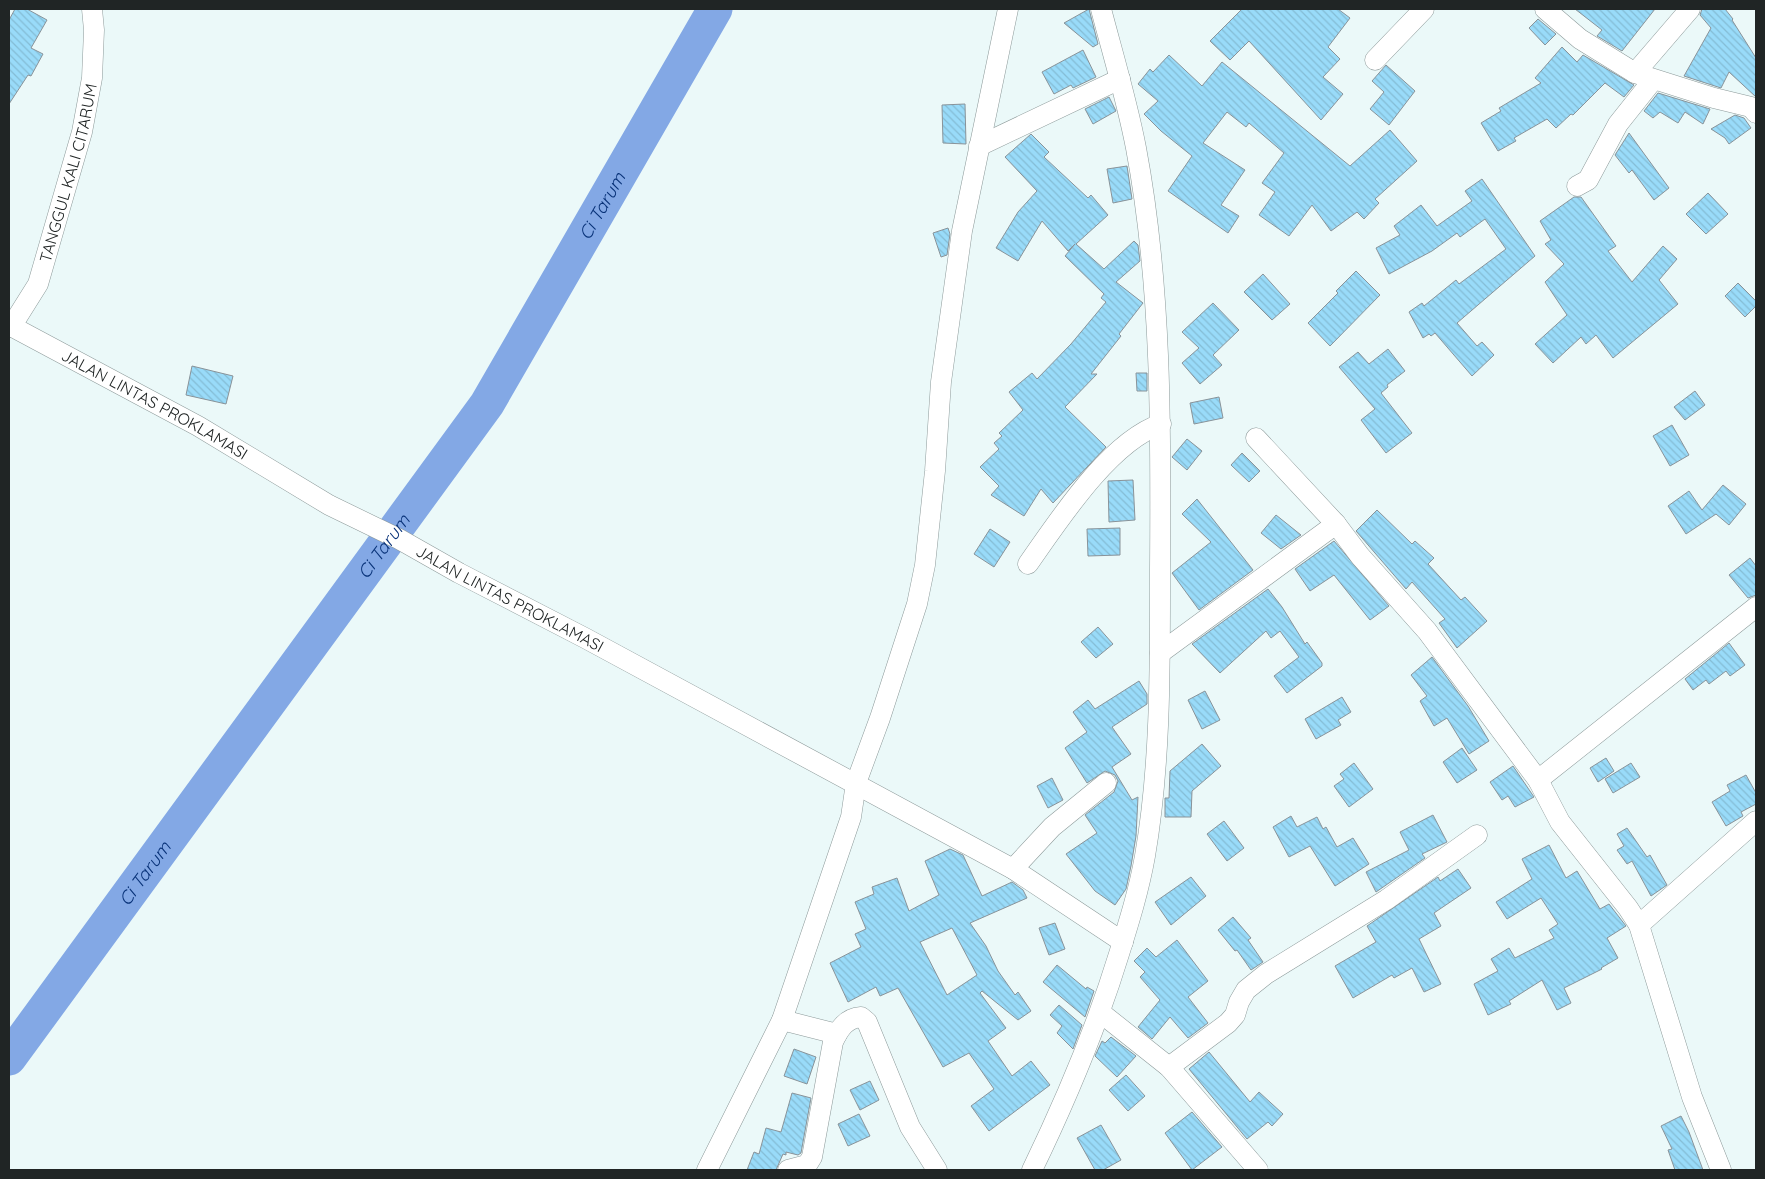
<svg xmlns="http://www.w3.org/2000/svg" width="1765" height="1179" font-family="Quicksand,sans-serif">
	<defs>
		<pattern id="building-back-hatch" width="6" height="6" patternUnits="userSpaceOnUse" patternTransform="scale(1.25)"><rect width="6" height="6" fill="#99dbf9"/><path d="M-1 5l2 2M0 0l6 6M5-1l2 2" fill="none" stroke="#84bcd5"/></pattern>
	</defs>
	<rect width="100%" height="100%" fill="#ebf9f9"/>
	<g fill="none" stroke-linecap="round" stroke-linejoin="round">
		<path stroke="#83a8e5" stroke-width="35" id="s1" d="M9,1058L487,404L715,9"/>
	</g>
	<path fill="url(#building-back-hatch)" stroke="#899399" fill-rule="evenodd" d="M15,9H27L47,20L31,48L43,54L31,76L28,75L9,104V20Z
		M1089,9L1098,44L1093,47L1064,23Z
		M1242,9H1338L1350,18L1328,47L1340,59L1323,77L1343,94L1321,120L1249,41L1230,60L1210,41Z
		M1575,9H1655L1622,51L1597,36L1602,30Z
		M1702,9H1725L1733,19L1732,20L1756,58V97L1729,72L1721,88L1684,76L1711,28L1700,15Z
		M1538,19L1556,34L1545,45L1529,28Z
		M1562,47L1577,62L1583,55L1634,85L1624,97L1605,83L1573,115L1571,114L1556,128L1547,119L1514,138L1516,141L1498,151L1481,123L1501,111L1499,108L1541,83L1535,78Z
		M1083,50L1096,77L1073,88L1071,85L1054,94L1042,72Z
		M1169,55L1202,86L1222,62L1350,166L1390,130L1417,161L1375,199L1379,203L1364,219L1357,212L1331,231L1312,205L1289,236L1259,215L1275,192L1262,183L1284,153L1249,123L1246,127L1227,112L1203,143L1245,170L1221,205L1239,216L1228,233L1168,191L1192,156L1161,131L1144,114L1158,101L1138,84L1150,69L1153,72Z
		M1386,65L1415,91L1389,125L1370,109L1384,92L1372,81Z
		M1658,93L1710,109L1703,124L1685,112L1678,123L1660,112L1653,118L1644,111Z
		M1109,97L1116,111L1093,124L1085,109Z
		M965,104L966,144L943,143L942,105Z
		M1735,115L1744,118L1751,128L1729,144L1725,138L1711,129Z
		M1629,133L1669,188L1654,200L1632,170L1629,173L1615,155Z
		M1031,134L1049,152L1044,157L1088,198L1091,195L1108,215L1076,244L1104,269L1134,241L1138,245L1140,261L1116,282L1143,303L1119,334L1121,336L1091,374H1097L1065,407L1106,447L1053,503L1041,489L1024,516L991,495L999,486L980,467L999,449L994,443L1002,436L999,433L1023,410L1009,392L1032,373L1037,379L1071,344L1106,302L1101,298L1104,294L1065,256L1075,244L1068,251L1042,221L1018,261L996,248L1018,212L1037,191L1005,157Z
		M1127,166L1132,199L1113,203L1107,169Z
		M1482,179L1535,256L1457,323L1477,346L1482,342L1494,355L1472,376L1435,333L1431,336L1429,334L1423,338L1409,312L1422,303L1424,306L1456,280L1459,284L1506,249L1485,219L1460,237L1457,233L1432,251L1389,274L1376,248L1400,235L1394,226L1421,205L1437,226L1472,201L1465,191Z
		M1708,193L1728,214L1706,234L1686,214Z
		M1574,197H1581L1616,246L1608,251L1632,282L1663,246L1677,259L1659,280L1678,304L1613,358L1596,335L1586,344L1581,337L1553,363L1535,344L1567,315L1545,282L1564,264L1545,244L1551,240L1540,221Z
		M948,228L950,234L947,255L941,257L933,233Z
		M1356,271L1380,295L1330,346L1308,323L1338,293L1336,291Z
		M1263,274L1290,304L1272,320L1244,292Z
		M1738,283L1756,301V306L1745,317L1725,296Z
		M1213,303L1239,330L1213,355L1222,365L1200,384L1182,363L1199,348L1182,332Z
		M1388,349L1405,371L1387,385L1388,387L1381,393L1412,433L1386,453L1361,420L1375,409L1339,367L1358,352L1369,364Z
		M192,366L233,376L226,404L186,395Z
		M1136,373H1147V391H1137Z
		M1695,391L1705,405L1685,420L1674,407Z
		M1219,397L1223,418L1194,424L1190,403Z
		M1672,425L1689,455L1670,466L1653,436Z
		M1187,439L1202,451L1187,470L1172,457Z
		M1242,453L1260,471L1249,482L1231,465Z
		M1133,480L1135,520L1109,522L1108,481Z
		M1723,485L1746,504L1729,525L1716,514L1686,534L1668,506L1689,491L1702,510Z
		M1197,499L1253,570L1199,610L1172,573L1211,542L1182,514Z
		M1377,510L1412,544L1415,541L1434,558L1428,564L1461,600L1465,597L1487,621L1457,648L1439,623L1445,619L1412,582L1406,589L1356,531Z
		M1276,515L1301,535L1281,549L1261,533Z
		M1120,528V555L1088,556L1087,529Z
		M990,529L1010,542L994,567L974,554Z
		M1334,541L1389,606L1370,620L1334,575L1310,591L1295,569Z
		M1750,558L1756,566V595L1748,598L1729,575Z
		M1268,589L1282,607L1305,644L1307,642L1322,663V666L1287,693L1274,676L1299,657L1280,631L1271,638L1266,631L1220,673L1192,644Z
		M1098,627L1113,644L1096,658L1081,642Z
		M1729,643L1745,665L1730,676L1726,671L1709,684L1706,680L1693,690L1685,679Z
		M1432,657L1468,706L1489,741L1469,754L1447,718L1434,726L1420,701L1427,696L1411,675Z
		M1139,681L1147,694V704L1112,727L1131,754L1112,767L1132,800L1138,797L1136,836L1131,866L1126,889L1115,905L1095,891L1066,854L1097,833L1085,815L1114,792L1118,781L1115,775L1105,771L1087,783L1065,748L1087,732L1073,712L1088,700L1095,709Z
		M1205,691L1220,720L1202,729L1188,700Z
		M1342,697L1351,712L1338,720L1341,725L1316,739L1305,719Z
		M1202,744L1221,766L1192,791L1191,817H1165V798H1169L1170,771Z
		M1462,748L1477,770L1457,783L1443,762Z
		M1606,758L1614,771L1598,782L1590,768Z
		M1354,763L1373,789L1349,807L1334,786L1344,779L1340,774Z
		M1631,763L1640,777L1613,793L1605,779Z
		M1513,766L1534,797L1515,807L1508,796L1502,800L1490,782Z
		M1746,775L1756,793V804L1741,812L1743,816L1726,826L1712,802L1730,791L1727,785Z
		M1052,778L1063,800L1048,808L1037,786Z
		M1433,815L1447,842L1422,854L1425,858L1376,892L1366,872L1409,850L1400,832Z
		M1291,816L1297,827L1317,817L1323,829L1326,827L1337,847L1353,838L1369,864L1335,886L1310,846L1289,857L1273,827Z
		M1224,821L1244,848L1227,861L1207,834Z
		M1627,828L1647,857L1650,855L1667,885L1651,896L1632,861L1627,864L1617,850L1624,846L1617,834Z
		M1549,845L1566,878L1577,871L1600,909L1609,904L1626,926L1607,938L1618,958L1601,968L1602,969L1564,988L1571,1003L1557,1010L1542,980L1509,1001L1511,1004L1488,1015L1474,984L1498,971L1491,959L1509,948L1515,958L1554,938L1549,930L1558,924L1541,898L1507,919L1496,902L1532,879L1522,859Z
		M950,849L963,855L982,896L1012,882L1023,890L1027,898L970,923L986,946L998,971L1015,995L1018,992L1031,1011L1018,1020L982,991L980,993L1006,1028L988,1041L1012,1076L1031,1061L1050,1085L989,1131L971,1106L994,1089L969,1053L943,1067L898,988L880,996L876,987L848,1002L830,963L861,947L855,934L866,929L855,902L874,894L872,887L897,878L909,911L939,895L925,861ZM952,928L977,975L947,995L920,942Z
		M1458,869L1471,888L1434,913L1441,926L1419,939L1441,984L1424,992L1412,968L1394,978L1392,975L1353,998L1335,966L1376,942L1367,926L1438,877L1440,881Z
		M1191,877L1206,896L1171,925L1155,902Z
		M1233,917L1251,938L1248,940L1263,962L1251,970L1237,950L1235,951L1218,930Z
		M1055,923L1065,949L1049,955L1039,928Z
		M1177,940L1208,981L1188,997L1208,1023L1188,1038L1170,1017L1152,1039L1138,1027L1160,1000L1140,977L1145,972L1134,961L1147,948L1156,957Z
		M1057,965L1086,989L1087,987L1094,991L1085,1017L1043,982Z
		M1059,1005L1082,1025L1073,1049L1057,1033L1062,1026L1050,1015Z
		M1111,1037L1136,1056L1117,1077L1095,1056L1102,1041L1105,1043Z
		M794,1049L816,1057L807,1084L784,1076Z
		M1209,1052L1250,1102L1259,1092L1283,1114L1272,1126L1268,1122L1247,1139L1189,1069Z
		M1126,1075L1145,1096L1128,1111L1109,1090Z
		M870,1081L879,1100L860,1110L850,1090Z
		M792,1093L811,1098L801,1153L798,1155L786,1152V1155L783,1154L776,1170H747L754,1152L759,1154L766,1128L781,1132Z
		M1192,1112L1222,1147L1192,1170L1165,1133Z
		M859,1114L870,1136L848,1146L838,1124Z
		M1681,1116L1689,1132L1703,1170H1675L1668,1150L1672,1149L1661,1126Z
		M1101,1125L1121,1160L1103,1170H1095L1077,1138Z"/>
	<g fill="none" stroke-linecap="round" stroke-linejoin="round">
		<defs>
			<g id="minor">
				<path d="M1545,9L1580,39L1635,73L1714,98L1751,107L1756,113"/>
				<path d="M1375,60L1424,9"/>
				<path d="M1635,73L1690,9"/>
				<path d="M979,146L1120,79"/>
				<path d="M1577,186L1588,180L1618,124L1653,80"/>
				<path id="s2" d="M9,325L198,426L329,505L399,539L459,573L585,638L1013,869L1123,942"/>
				<path id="s3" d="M11,327L38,284L82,132L92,78L94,30L92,9"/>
				<path d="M1256,438L1336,524L1360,556L1427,631L1538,780L1560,822L1628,908L1639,925L1692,1097L1721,1170"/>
				<path d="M1028,564C1059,520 1109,442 1161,424"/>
				<path d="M1160,653L1336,524"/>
				<path d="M1538,780L1756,607"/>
				<path d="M1013,869L1052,827L1106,783"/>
				<path d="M1639,925L1756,821"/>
				<path d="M1101,1013L1169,1067L1258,1170"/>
				<path d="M782,1020L837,1034"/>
				<path d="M1169,1067L1228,1023L1235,1015L1239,1002L1246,990L1266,974L1386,900L1477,835"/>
				<path d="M707,1170L782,1020L851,817L856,783L880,718L917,604L925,565L935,471L941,382L962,231L1008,9"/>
				<path d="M788,1170L807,1165L812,1157L833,1042C839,1029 846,1018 861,1017L867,1022L910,1127L937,1170"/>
				<path d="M1032,1170C1066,1100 1096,1029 1119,954C1129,922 1139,890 1145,856C1161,763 1160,665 1160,570C1161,430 1162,286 1136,148C1127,101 1113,55 1101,9"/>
			</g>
		</defs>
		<use href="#minor" stroke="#8d9a9a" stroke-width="21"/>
		<use href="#minor" stroke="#fff" stroke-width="20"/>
	</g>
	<g text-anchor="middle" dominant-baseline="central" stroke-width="4" stroke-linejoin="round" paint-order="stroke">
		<g font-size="16" fill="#202525" stroke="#fff">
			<text stroke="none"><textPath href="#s3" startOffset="166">TANGGUL KALI CITARUM</textPath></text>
			<text stroke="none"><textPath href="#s2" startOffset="166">JALAN LINTAS PROKLAMASI</textPath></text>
			<text stroke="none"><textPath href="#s2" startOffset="571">JALAN LINTAS PROKLAMASI</textPath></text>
		</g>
		<g font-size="18" font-style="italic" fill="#093379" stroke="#fff">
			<text stroke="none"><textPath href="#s1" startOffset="1039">Ci Tarum</textPath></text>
			<text stroke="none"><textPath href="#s1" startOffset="634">Ci Tarum</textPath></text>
			<text stroke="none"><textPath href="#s1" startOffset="229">Ci Tarum</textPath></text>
		</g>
	</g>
	<rect width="1765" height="1179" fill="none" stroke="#202525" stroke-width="20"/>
</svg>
